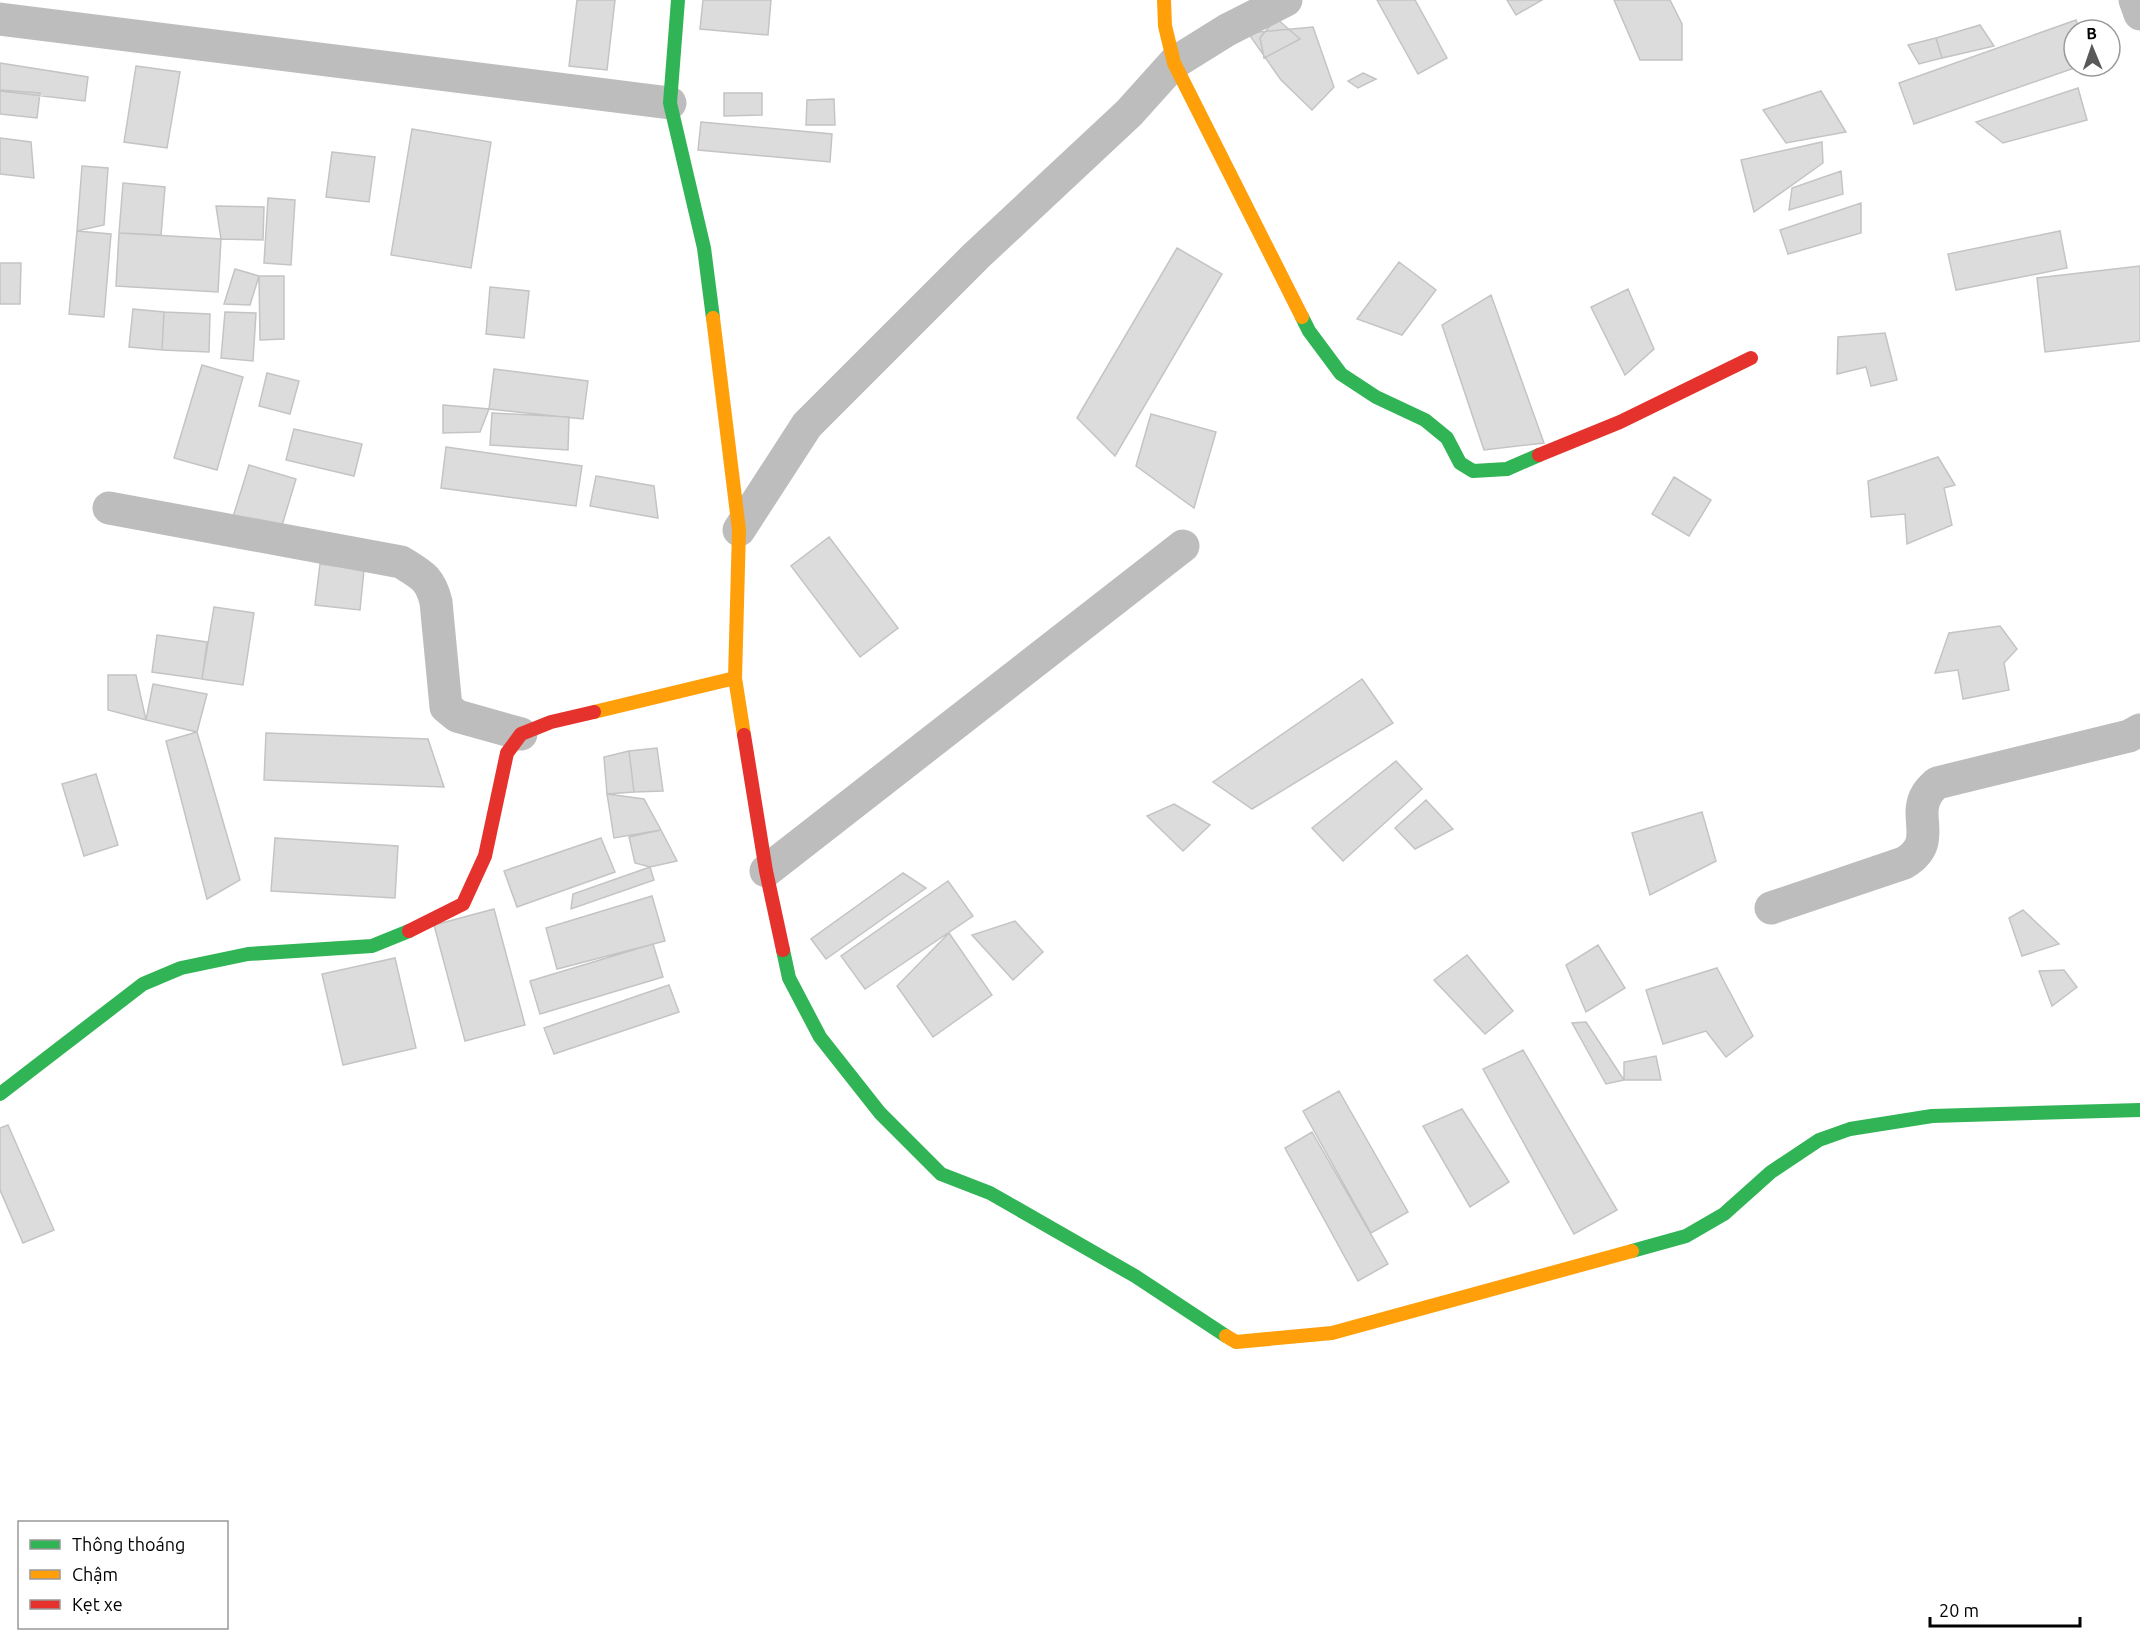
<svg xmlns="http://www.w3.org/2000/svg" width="2140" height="1647" font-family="Ubuntu,sans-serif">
	<rect width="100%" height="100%" fill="#fff"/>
	<path fill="#dcdcdc" stroke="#c4c4c4" stroke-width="1.5" d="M577,0H615L607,70L569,66Z
		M703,0H771L768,35L700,29Z
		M1377,0H1415L1447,58L1418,74Z
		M1507,0H1542L1516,15Z
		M1614,0H1670L1682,24V60H1640Z
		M1276,18L1300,39L1264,58L1260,38Z
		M2076,20L2080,30H2074V66H2080L1914,124L1899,83Z
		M1980,25L1994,46L1942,58L1936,38Z
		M1313,27L1334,87L1312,110L1281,80L1248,33Z
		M1936,38L1942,58L1919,64L1908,45Z
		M0,63L88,77L85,101L0,91Z
		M136,66L180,72L167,148L124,142Z
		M1363,73L1376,79L1358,88L1348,81Z
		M2078,88L2087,120L2003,143L1976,122Z
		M0,90L40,93L37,118L0,114Z
		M1821,91L1846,132L1786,143L1763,110Z
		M724,93H762V115L724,116Z
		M834,99L835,125H806L807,100Z
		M701,122L832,134L830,162L698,150Z
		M412,129L491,142L471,268L391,255Z
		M0,138L31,142L34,178L0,174Z
		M1822,142L1823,163L1754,212L1741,160Z
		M332,152L375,157L369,202L326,197Z
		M82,166L108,168L104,225L77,231Z
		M1841,171L1843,194L1789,210L1792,188Z
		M123,183L165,187L161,235L119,233Z
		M268,198L295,200L291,265L264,263Z
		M1861,203V233L1788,254L1780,230Z
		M216,206L264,207L263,240L221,239Z
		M77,231L111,234L104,317L69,314Z
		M2060,231L2067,268L1956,290L1948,254Z
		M119,233L221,239L218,292L116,286Z
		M1177,248L1222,274L1115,456L1077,418Z
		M1399,262L1436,290L1402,335L1357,319Z
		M0,263H21L20,304H0Z
		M2140,266V341L2045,352L2037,278Z
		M235,269L259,276L250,305L224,304Z
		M259,276H284V339L260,340Z
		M490,287L529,291L524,338L486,334Z
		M1628,289L1654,349L1625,375L1591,307Z
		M1491,295L1544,443L1484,450L1442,325Z
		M133,309L164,312L162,350L129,347Z
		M164,312L210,314L209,352L162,350Z
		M225,312L256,313L253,361L221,358Z
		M1885,333L1897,380L1871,386L1866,367L1837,374L1838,337Z
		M202,365L243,377L217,470L174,458Z
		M494,369L588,381L583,419L489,409Z
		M267,373L299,381L290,414L259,406Z
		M443,405L489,409L480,432L443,433Z
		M492,413L569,417L568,450L490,445Z
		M1151,414L1216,432L1194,508L1136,466Z
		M294,429L362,444L354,476L286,460Z
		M446,447L582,466L576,506L441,488Z
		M1938,457L1955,485L1944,488L1952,525L1907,544L1905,514L1871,517L1868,481Z
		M249,465L296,479L280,532L233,517Z
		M596,476L654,486L658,518L590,506Z
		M1674,477L1711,500L1689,536L1652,514Z
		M829,537L898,628L860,657L791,566Z
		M320,564L364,570L360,610L315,605Z
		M214,607L254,613L243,685L202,679Z
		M2000,626L2017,649L2004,663L2009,690L1963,699L1958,670L1935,673L1949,633Z
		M157,635L207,642L202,679L152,672Z
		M108,675H136L146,720L108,710Z
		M1362,679L1393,723L1252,809L1213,782Z
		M153,684L207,694L197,732L146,720Z
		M197,732L240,880L207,899L166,741Z
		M266,733L428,739L444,787L264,780Z
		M657,748L663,791L634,792L629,751Z
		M629,751L634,792L607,794L604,757Z
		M1396,761L1422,789L1343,861L1312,828Z
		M96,774L118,845L84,856L62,784Z
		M607,794L644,799L661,830L614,838Z
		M1426,800L1453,829L1415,849L1395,828Z
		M1174,804L1210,825L1183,851L1147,816Z
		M1702,812L1716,861L1650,895L1632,833Z
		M661,830L677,861L650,867L635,863L629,837Z
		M275,838L398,846L395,898L271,891Z
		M601,838L615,872L517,907L504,871Z
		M650,867L654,880L571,909L573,894Z
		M903,873L926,888L826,959L811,939Z
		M948,881L973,916L865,989L841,956Z
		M652,896L665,941L557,969L546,928Z
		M494,909L525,1025L465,1041L434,925Z
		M2023,910L2059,944L2022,956L2009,918Z
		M1015,921L1043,952L1013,980L972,935Z
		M949,933L992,995L933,1037L897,986Z
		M653,944L663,977L540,1014L530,981Z
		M1598,945L1625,988L1586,1012L1566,965Z
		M1467,955L1513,1011L1485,1034L1434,980Z
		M395,958L416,1048L343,1065L322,974Z
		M1717,968L1753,1036L1726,1057L1706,1031L1663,1044L1646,990Z
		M2064,970L2077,987L2052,1006L2039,971Z
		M669,985L679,1012L554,1054L544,1028Z
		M1586,1022L1624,1080L1606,1084L1572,1023Z
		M1523,1050L1617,1210L1574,1234L1483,1069Z
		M1656,1056L1661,1080H1624V1062Z
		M1339,1091L1408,1212L1371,1233L1303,1111Z
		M1462,1109L1509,1182L1470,1207L1423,1126Z
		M8,1125L54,1230L23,1243L0,1190V1128Z
		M1312,1132L1388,1264L1358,1281L1285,1148Z"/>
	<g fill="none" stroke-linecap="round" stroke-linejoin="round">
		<path stroke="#bdbdbd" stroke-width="33" d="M2135,0L2140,14
			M0,19L670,103
			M109,508L401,562C422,575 430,578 436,602L446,707L457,716L521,734
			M739,530L807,425L976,256L1129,113L1174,63L1227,30L1286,0
			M766,871L1183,546
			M1771,908L1904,863C1939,842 1912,818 1927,794C1929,790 1934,786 1937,783L2129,736L2140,730"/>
		<path stroke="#30b455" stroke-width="14" d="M678,0L670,103L704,248L713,318
			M1302,317L1309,331L1341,374L1376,397L1425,420L1447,438L1460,463L1473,471L1507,469L1539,455
			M783,950L789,978L820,1037L880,1113L941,1174L990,1193L1135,1276L1226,1336
			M0,1094L143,984L181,968L248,954L372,946L409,931
			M1632,1251L1686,1236L1724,1214L1771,1172L1819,1140L1850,1129L1932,1116L2140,1110"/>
		<path stroke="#ff9f0a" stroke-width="14" d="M1164,0L1165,26L1174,63L1302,317
			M713,318L739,530L735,678L744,735
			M594,712L735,678
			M1226,1336L1236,1342L1332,1333L1632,1251"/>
		<path stroke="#e5322d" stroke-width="14" d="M1539,455L1620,422L1751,358
			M744,735L766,871L783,950
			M409,931L463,904L485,856L507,753L521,734L551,722L594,712"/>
	</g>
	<rect x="18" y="1521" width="210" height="108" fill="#ffffff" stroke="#999999" stroke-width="1.5"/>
	<rect x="30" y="1540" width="30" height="9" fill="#30b455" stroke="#999999" stroke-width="1.5"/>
	<text x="72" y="1551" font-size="18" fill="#000000">Thông thoáng</text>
	<rect x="30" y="1570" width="30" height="9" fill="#ff9f0a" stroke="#999999" stroke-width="1.5"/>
	<text x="72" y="1581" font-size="18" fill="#000000">Chậm</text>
	<rect x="30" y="1600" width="30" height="9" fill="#e5322d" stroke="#999999" stroke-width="1.5"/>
	<text x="72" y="1611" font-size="18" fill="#000000">Kẹt xe</text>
	<g transform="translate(2092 48) rotate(358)"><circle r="28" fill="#ffffff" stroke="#999999" stroke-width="1.5"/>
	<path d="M0-4.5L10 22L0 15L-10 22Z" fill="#595959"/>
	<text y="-9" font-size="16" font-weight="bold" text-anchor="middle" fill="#000000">B</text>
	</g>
	<path d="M1930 1617v9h150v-9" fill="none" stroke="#000000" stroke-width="3"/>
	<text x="1939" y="1617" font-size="18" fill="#000000" stroke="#ffffff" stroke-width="4.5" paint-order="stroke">20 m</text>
</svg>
